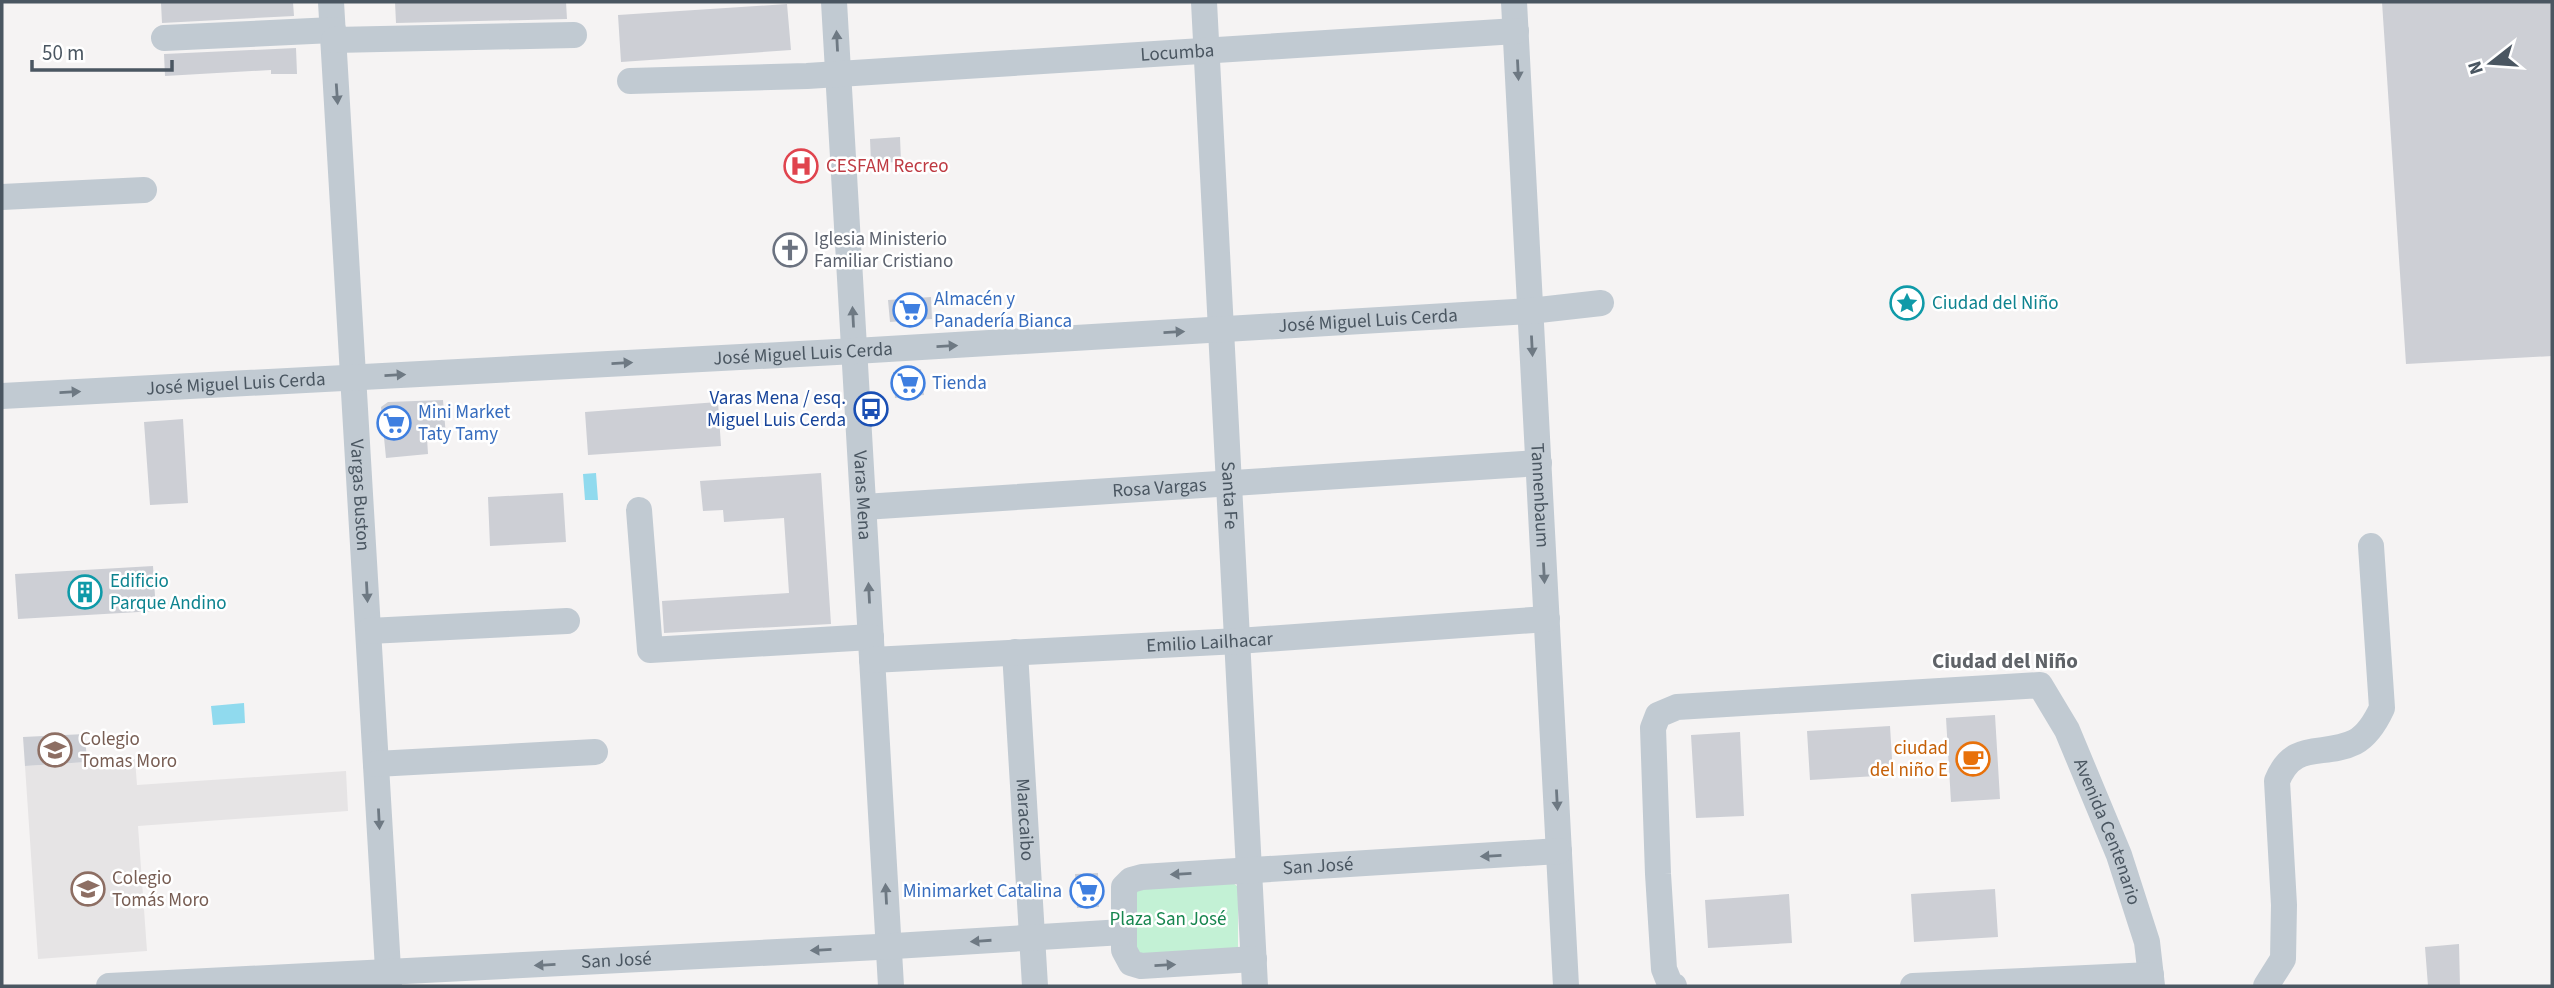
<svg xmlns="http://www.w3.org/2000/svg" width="2554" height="988" font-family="'Source Sans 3',sans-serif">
	<rect width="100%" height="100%" fill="#f5f3f3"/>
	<path fill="#e6e4e5" d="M135,759L137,785L346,771L348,811L138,826L147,951L38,959L25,766Z"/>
	<path fill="#c3f1d5" d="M1232,882L1238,887V947L1234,950L1148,956L1137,952L1136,891L1139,888Z"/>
	<path fill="#90daee" d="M596,473L598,500H585L583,474Z
		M244,703L245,723L213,725L211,706Z"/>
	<path fill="#cdcfd5" d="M293,2L294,16L162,23L161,3Z
		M395,2H566L567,19L396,23Z
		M2382,2H2552V356L2406,364Z
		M787,4L791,50L621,62L618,15Z
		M296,48L297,74H271V70L165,76L164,54Z
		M900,137L901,162L871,163L870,139Z
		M931,297L932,319L890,322L888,300Z
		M921,369L924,395L895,398L893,372Z
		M443,400L446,436L427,438L428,454L386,458L381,407L388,402Z
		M718,402L721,446L588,455L585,412Z
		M183,419L188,503L150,505L144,422Z
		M821,473L831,624L664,633L662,601L789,593L784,518L724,522L723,510L703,511L700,481Z
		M563,493L566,542L490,546L488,497Z
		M153,566L156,611L18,619L15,574Z
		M1995,715L2000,799L1951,802L1946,718Z
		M1890,726L1893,775L1810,780L1807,731Z
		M1740,732L1744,816L1696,818L1691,735Z
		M85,734L87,762L25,766L23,737Z
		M1098,873L1099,907L1077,908L1075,874Z
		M1995,889L1998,937L1914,942L1911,894Z
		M1789,894L1792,943L1708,948L1705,900Z
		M2459,944L2460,986H2428L2425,947Z"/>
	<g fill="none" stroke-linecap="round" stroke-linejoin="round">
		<g stroke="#c1cad2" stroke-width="26">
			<path id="s1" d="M331,2L389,986"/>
			<path id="s2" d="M834,2L891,986"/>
			<path id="s3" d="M1204,2L1255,986"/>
			<path id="s4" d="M1514,2L1566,986"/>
			<path d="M164,38L333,30"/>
			<path d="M334,40L574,35"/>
			<path id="s5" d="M630,81L807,76L1516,31"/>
			<path d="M2,197L144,190"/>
			<path id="s6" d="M2,396L855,351L1530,311L1601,303"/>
			<path id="s7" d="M864,507L1539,463"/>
			<path d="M639,510L650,650L871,637"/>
			<path d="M369,631L567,621"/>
			<path id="s8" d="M1015,652L1035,986"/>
			<path id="s9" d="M872,660L1238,641L1547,619"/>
			<path d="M376,764L595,752"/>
			<path id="s10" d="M1254,959L1141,966L1131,963L1124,950V887L1131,880L1142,877L1559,851"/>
			<path id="s11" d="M109,986L878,947L1123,932"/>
			<path id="s12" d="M1674,986L1670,984L1664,969L1658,874L1653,728L1658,715L1677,707L2040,685L2067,730L2119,855L2147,942L2152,986"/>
			<path d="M1913,986L2151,975"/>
			<path d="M2266,986L2283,959L2284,905L2277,781C2294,739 2323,758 2355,742C2368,735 2376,721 2382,708L2371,546"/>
		</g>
	</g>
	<defs><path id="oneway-solid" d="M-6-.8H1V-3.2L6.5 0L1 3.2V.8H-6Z" transform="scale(1.75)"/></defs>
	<g fill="#6e7983">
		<use href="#oneway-solid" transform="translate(837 41) rotate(-93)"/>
		<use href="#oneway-solid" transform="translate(1518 70) rotate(87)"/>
		<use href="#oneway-solid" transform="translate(337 94) rotate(86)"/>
		<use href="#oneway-solid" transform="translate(853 317) rotate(-93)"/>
		<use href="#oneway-solid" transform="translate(1174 332) rotate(-3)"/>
		<use href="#oneway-solid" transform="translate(947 346) rotate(-3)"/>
		<use href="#oneway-solid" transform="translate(1532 346) rotate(87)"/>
		<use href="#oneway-solid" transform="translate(622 363) rotate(-3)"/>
		<use href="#oneway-solid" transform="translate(395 375) rotate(-3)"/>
		<use href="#oneway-solid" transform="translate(70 392) rotate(-3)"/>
		<use href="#oneway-solid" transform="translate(1544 573) rotate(87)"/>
		<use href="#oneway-solid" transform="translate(367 592) rotate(87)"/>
		<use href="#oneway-solid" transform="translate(869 593) rotate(-93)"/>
		<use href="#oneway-solid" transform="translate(1557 800) rotate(87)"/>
		<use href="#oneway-solid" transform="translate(379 819) rotate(87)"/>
		<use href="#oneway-solid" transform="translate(1491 856) rotate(177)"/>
		<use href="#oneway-solid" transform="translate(1181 874) rotate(177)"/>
		<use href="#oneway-solid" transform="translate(886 894) rotate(-93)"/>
		<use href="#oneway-solid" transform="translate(981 941) rotate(176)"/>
		<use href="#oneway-solid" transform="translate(821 950) rotate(177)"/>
		<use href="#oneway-solid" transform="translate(545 965) rotate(177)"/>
		<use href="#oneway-solid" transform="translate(1165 965) rotate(-3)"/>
	</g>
	<defs>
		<symbol id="hospital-ring" viewBox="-11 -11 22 22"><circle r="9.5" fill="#fff" stroke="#e0444e" stroke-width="1.5"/><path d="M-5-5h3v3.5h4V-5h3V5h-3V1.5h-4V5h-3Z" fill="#e0444e"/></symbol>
		<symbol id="church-ring" viewBox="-11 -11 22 22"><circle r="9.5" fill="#fff" stroke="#6b7280" stroke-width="1.5"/><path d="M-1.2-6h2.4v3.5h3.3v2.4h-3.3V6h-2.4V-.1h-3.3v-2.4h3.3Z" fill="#6b7280"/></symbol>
		<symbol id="sight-ring" viewBox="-11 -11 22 22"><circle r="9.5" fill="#fff" stroke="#0f9aa8" stroke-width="1.5"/><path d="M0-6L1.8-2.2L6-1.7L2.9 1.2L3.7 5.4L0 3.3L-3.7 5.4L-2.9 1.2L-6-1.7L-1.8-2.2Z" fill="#0f9aa8"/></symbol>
		<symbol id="supermarket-ring" viewBox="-11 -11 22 22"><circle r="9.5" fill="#fff" stroke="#3f7fe0" stroke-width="1.5"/><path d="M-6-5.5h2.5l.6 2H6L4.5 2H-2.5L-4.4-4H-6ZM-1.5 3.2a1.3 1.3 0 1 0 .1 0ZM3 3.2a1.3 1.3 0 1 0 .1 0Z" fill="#3f7fe0"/></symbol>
		<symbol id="bus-ring" viewBox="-11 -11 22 22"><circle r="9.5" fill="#fff" stroke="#1a4fb4" stroke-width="1.5"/><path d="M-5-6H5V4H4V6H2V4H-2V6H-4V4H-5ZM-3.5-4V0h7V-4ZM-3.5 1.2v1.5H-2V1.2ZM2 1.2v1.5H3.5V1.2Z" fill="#1a4fb4"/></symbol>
		<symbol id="building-ring" viewBox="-11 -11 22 22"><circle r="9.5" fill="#fff" stroke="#0f9aa8" stroke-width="1.5"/><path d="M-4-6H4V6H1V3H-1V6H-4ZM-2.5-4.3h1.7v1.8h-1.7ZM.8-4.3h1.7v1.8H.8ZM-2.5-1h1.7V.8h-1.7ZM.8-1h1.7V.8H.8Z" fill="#0f9aa8"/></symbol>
		<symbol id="school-ring" viewBox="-11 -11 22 22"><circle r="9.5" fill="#fff" stroke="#8d6e63" stroke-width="1.5"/><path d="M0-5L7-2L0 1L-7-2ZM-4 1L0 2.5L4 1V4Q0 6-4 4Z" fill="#8d6e63"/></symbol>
		<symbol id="cafe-ring" viewBox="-11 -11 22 22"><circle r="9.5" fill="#fff" stroke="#e8710a" stroke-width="1.5"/><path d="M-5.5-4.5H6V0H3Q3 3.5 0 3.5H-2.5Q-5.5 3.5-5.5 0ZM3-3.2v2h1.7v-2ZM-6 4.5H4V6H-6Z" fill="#e8710a"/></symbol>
	</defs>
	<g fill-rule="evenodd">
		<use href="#hospital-ring" x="782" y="147" width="38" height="38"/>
		<use href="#church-ring" x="771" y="231" width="38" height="38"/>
		<use href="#sight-ring" x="1888" y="284" width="38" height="38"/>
		<use href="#supermarket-ring" x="891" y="291" width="38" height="38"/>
		<use href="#supermarket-ring" x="889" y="364" width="38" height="38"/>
		<use href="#bus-ring" x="852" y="390" width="38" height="38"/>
		<use href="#supermarket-ring" x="375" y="404" width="38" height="38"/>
		<use href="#building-ring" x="66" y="573" width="38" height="38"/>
		<use href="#school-ring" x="36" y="731" width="38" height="38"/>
		<use href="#cafe-ring" x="1954" y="740" width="38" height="38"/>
		<use href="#school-ring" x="69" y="870" width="38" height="38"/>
		<use href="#supermarket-ring" x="1068" y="872" width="38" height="38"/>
	</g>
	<g text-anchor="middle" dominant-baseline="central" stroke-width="5" stroke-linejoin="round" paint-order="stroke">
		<g font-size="19" fill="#4a5661" stroke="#fff">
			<text stroke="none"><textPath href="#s5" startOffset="548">Locumba</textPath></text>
			<text stroke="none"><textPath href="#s6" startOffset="1368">José Miguel Luis Cerda</textPath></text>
			<text stroke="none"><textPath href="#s6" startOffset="802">José Miguel Luis Cerda</textPath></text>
			<text stroke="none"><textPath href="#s6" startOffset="234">José Miguel Luis Cerda</textPath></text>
			<text stroke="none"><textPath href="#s7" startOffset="296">Rosa Vargas</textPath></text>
			<text stroke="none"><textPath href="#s1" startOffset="494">Vargas Buston</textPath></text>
			<text stroke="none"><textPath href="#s2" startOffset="494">Varas Mena</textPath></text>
			<text stroke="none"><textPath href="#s3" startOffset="494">Santa Fe</textPath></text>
			<text stroke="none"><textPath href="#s4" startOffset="494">Tannenbaum</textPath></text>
			<text stroke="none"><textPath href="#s9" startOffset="338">Emilio Lailhacar</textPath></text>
			<text stroke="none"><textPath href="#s8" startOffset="168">Maracaibo</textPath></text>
			<text stroke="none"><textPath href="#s12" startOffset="822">Avenida Centenario</textPath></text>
			<text stroke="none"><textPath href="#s10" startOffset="399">San José</textPath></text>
			<text stroke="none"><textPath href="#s11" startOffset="508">San José</textPath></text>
		</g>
		<g font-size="19" fill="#be3a42" stroke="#fff" text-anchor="start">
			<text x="826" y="166">CESFAM Recreo</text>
		</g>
		<g font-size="19" fill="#5b616d" stroke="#fff" text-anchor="start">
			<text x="814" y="239">Iglesia Ministerio<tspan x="814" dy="22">Familiar Cristiano</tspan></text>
		</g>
		<g font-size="19" fill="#366cbe" stroke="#fff" text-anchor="start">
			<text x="934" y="299">Almacén y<tspan x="934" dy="22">Panadería Bianca</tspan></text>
			<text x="932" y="383">Tienda</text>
			<text x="418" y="412">Mini Market<tspan x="418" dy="22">Taty Tamy</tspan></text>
			<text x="1062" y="891" text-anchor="end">Minimarket Catalina</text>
		</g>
		<g font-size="19" fill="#0d838f" stroke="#fff" text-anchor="start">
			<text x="1932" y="303">Ciudad del Niño</text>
			<text x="110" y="581">Edificio<tspan x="110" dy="22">Parque Andino</tspan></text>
		</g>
		<g font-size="19" fill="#164399" stroke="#fff" text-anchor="end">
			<text x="846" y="398">Varas Mena / esq.<tspan x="846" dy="22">Miguel Luis Cerda</tspan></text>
		</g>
		<g font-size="19" fill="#785e54" stroke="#fff" text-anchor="start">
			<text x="80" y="739">Colegio<tspan x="80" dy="22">Tomas Moro</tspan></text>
			<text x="112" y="878">Colegio<tspan x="112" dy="22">Tomás Moro</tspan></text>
		</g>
		<g font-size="19" fill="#c56008" stroke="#fff" text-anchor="end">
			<text x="1948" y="748">ciudad<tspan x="1948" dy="22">del niño E</tspan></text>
		</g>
		<g font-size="19" fill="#17864f" stroke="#fff">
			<text x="1168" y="919">Plaza San José</text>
		</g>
		<g font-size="21" font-weight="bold" fill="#5f6368" stroke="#fff">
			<text x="2005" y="661">Ciudad del Niño</text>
		</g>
	</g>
	<rect width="2554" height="988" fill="none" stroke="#4a5661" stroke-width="7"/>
	<g transform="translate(2491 63) rotate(253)" stroke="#ffffff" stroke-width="5" paint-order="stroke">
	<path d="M0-5L12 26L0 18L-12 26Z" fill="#4a5661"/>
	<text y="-10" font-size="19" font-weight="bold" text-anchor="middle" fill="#4a5661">N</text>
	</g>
	<path d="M32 60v10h140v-10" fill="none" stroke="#4a5661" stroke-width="3.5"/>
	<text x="42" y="60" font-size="21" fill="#4a5661" stroke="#ffffff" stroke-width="5" paint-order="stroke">50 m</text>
</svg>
